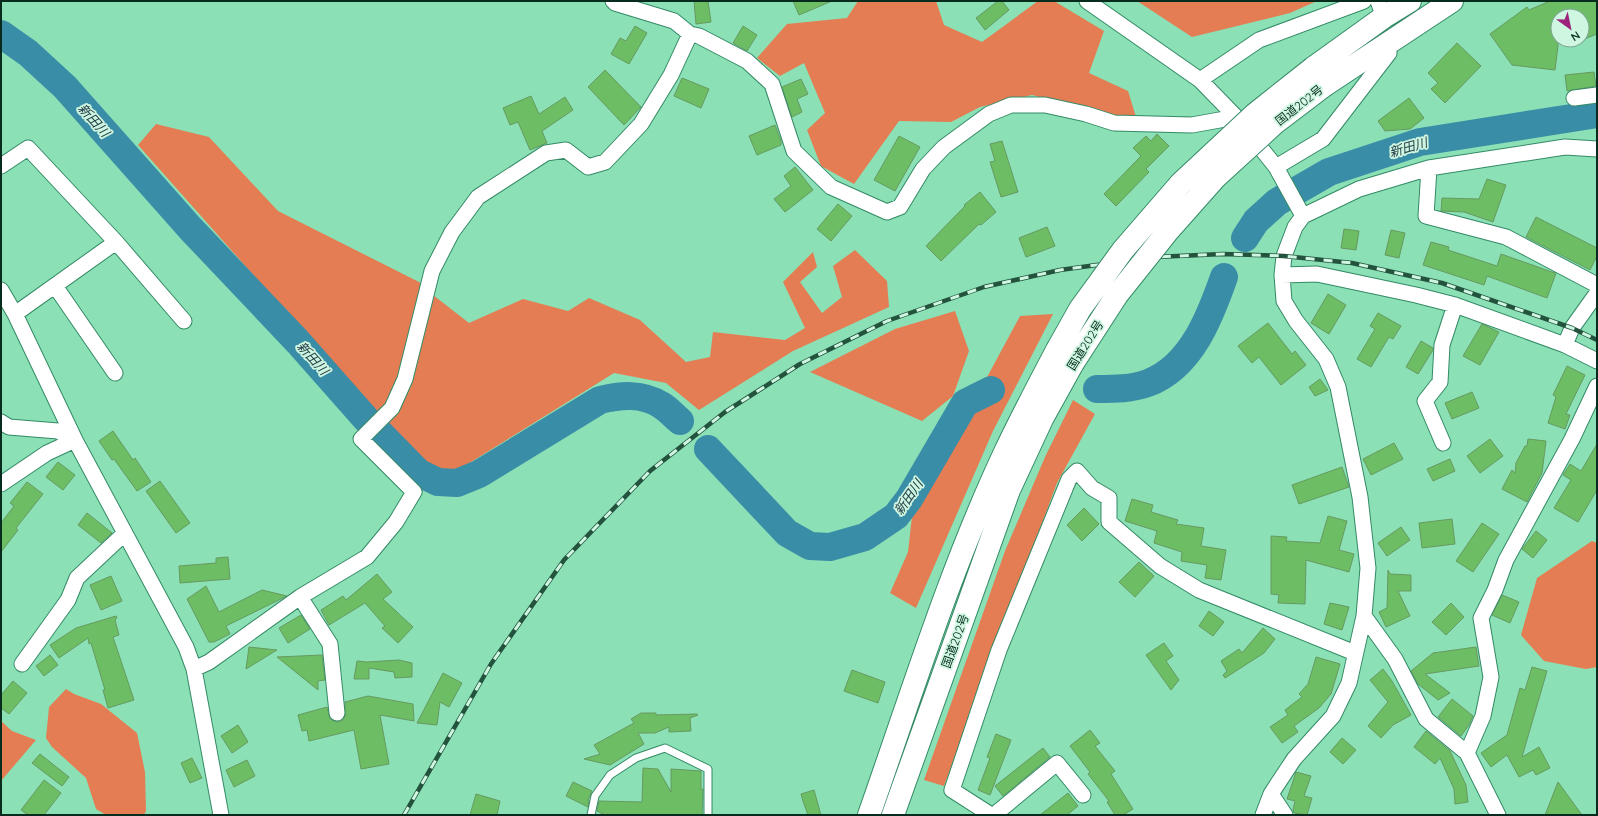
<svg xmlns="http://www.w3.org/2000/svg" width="1598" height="816" font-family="Quicksand,'Noto Sans JP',sans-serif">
	<rect width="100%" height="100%" fill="#8be0b6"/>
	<path fill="#e47d53" d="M858,1H936L944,25L982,42L1038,1H1054L1104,31L1089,73L1128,91L1136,117L1103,114L1032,95L980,107L951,122L899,121L854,184L821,166L807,130L825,113L804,63L780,76L757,58L787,24L847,18Z
		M1137,1H1317L1290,13L1192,37Z
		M156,124L209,137L278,211L419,282L433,295L469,323L523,299L568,311L589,298L640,320L686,362L710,357L713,332L785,340L805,328L783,282L813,252L817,267L800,282L822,313L842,297L833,266L855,250L887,281L889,307L793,351L699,410L666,383L614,373L463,467L445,471L421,464L138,145Z
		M955,311L969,351L953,396L922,421L810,372L895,329Z
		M1053,314L993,431L916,608L890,593L908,552L912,516L1020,316Z
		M1073,400L1095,414L1057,483L944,786L924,780L1005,551L1045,457Z
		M1592,541L1597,543V667L1586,669L1544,661L1521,635L1537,578Z
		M66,689L74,694L101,704L137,733L145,772L146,811L144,815H106L96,809L86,778L52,747L46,738L49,707Z
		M1,721L12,731L36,740L1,781Z"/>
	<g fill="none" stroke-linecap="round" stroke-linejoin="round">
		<path stroke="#3a8da7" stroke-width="28" d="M1,34L28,53L65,87L190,228L298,342L366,419L419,473L438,482L457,483L479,474L600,400C621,395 642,393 661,405C668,409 674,416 680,421
			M1245,238L1256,221L1277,202L1329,172L1420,142L1597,114
			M1097,389C1114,389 1132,389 1148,383C1191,367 1210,317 1224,277
			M708,449L787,533L810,546L830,547L865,537L896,516L909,499L965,403L991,390"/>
	</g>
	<path fill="#6dbd65" stroke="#669a60" d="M694,1H708L711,22L696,24Z
		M793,1H832L799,15Z
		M998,1H1002L1009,10L985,30L976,18Z
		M1550,1H1597V34L1582,40V16H1558V46L1555,70L1512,65L1490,34L1527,7L1529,10Z
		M635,26L647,33L629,64L611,54L620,38L626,41Z
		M743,26L757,35L747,51L733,43Z
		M1457,43L1481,66L1445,103L1431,89L1438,83L1428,73Z
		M605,70L641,107L624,125L588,87Z
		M1594,72L1596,86L1567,91L1565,75Z
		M682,78L709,89L701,108L674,96Z
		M801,79L808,94L797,99L802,112L792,117L782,87Z
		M531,96L539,114L565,97L573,110L542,131L547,143L530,150L518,122L510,125L503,108Z
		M1409,98L1424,118L1410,129L1385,131L1378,121Z
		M775,125L781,141V145L757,155L749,136Z
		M1157,134L1169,146L1146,169L1149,172L1116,206L1104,194L1141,156L1133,148L1146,136L1151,141Z
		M899,136L920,147L895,191L874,180Z
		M1002,141L1018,192L1001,197L990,162L995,161L990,144Z
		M795,167L813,190L785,212L774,199L791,186L784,176Z
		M1487,179L1506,185L1493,222L1464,212L1441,211L1442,198L1479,199Z
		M980,192L996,212L981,225L979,224L941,261L926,246L965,206L964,205Z
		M838,204L852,216L831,241L817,229Z
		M1536,217L1597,248V256L1590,270L1526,237Z
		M1047,227L1055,246L1026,257L1019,238Z
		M1344,229L1359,231L1356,250L1341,248Z
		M1391,230L1405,233L1399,258L1385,255Z
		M1431,242L1449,247L1448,250L1497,266L1501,254L1552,272L1556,273L1547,298L1487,276L1484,285L1423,265Z
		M1328,294L1346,305L1329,334L1311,323Z
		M1378,313L1401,326L1393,339L1389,337L1371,367L1357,359L1375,329L1370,326Z
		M1268,323L1292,354L1295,351L1306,365L1281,385L1259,357L1252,363L1238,346Z
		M1482,324L1499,332L1480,365L1463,356Z
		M1421,341L1433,348V350L1418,374L1406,367Z
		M1567,366L1585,375L1566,414L1570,415L1565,429L1548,423L1556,397L1553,395Z
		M1320,379L1328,390L1315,396L1309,387Z
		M1472,392L1479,408L1452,419L1445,403Z
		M113,431L133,460L135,458L151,482L137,491L114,459L112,460L99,441Z
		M1490,439L1503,456L1480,473L1467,456Z
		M1528,439L1546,441L1542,473L1527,502L1502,489L1512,470L1515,473L1516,463L1525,446H1527Z
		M1394,443L1403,459L1371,475L1363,459Z
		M1597,444V490L1578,522L1554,508L1571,480L1563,475L1570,464L1581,471Z
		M1450,459L1455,471L1433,481L1427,469Z
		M58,462L75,475L63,490L46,477Z
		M1342,467L1349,487L1299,504L1292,485Z
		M160,481L190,523L176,533L146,491Z
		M27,482L43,494L16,528L18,530L1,552V523L14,506L10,503Z
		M1132,499L1153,505L1151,512L1178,520L1176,524L1204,528L1201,546L1226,550L1221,580L1205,578L1207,565L1181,561L1182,552L1154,543L1157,531L1125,521Z
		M1084,508L1099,524L1082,541L1067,525Z
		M87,513L112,533L101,543L78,525Z
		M1328,516L1347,521L1339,550L1354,554L1349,572L1306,560L1305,604L1278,603L1279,595L1271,594V536L1287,537L1286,541L1320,543Z
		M1452,519L1455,544L1422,548L1419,523Z
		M1482,523L1499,534L1473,572L1456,561Z
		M1401,527L1410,540L1387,556L1378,543Z
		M1536,531L1547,540L1533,558L1522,549Z
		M228,557L230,579L180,583L179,566L216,563V558Z
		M1139,562L1154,576L1135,597L1119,582Z
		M1388,570L1390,574L1411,575V591H1398L1410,616L1386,627L1379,612L1387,608Z
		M377,574L392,592L383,599L413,627L398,643L382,628L385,626L365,603L329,625L321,610L343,596L346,600Z
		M111,576L122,601L101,610L90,585Z
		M206,586L219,612L262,590L287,596L226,626L230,634L214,642H209L187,599Z
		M1502,595L1519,602L1510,623L1492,615Z
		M1330,603L1349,607L1342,630L1324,624Z
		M1451,603L1464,617L1446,635L1432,622Z
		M1209,611L1224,622L1213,636L1199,626Z
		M301,615L310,629L288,643L279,628Z
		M116,616L117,618L115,620L119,635L113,637L134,700L108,708L103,690H105L91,643L89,644L88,638L59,658L50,645L76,628Z
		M1263,628L1275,639L1264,653L1225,678L1223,675L1227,671L1221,661L1239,649L1242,653Z
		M1164,643L1173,656L1166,661L1179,680L1171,690L1146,655Z
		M249,647L277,650L246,669Z
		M1476,647L1479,666L1425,674L1450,693L1438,700L1418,684L1411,671L1433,653Z
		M50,655L58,665L44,676L36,666Z
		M322,655L325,680L318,681V690L277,657Z
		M1316,657L1340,664L1331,694L1319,708L1294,726L1298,732L1282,743L1270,727L1288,715L1285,710L1302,697L1299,694L1308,684Z
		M399,660L412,663V677L395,678L394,672L369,668V679H354L357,661L367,662Z
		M1532,667L1547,671L1522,757L1539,747L1550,768L1536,775L1533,770L1519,777L1507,755L1491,767L1481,753L1507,735L1520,688L1525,690Z
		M1383,669L1392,681L1411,715L1393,725L1381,738L1368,726L1388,702L1370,680Z
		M852,670L885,682L878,703L844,691Z
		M443,673L462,683L449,707L440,702L437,725L417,723Z
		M13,681L27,693L9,714L1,708V695Z
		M368,696L413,704L414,721L380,715L389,764L361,769L354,730L309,741L307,730L302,731L298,715L327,707L330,719L334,721L338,722L343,720L345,716V702Z
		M1452,699L1473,716L1469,725L1461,736L1438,717Z
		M641,713H656V715L697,714L698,715L690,718L691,731L669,732V727L655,733H638L644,744L610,765L584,759L600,754L594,745L634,723L631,719Z
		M238,725L248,742L232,753L221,736Z
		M1090,730L1100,743L1095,746L1115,771L1111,774L1133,809L1123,815H1115L1107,802L1109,801L1088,774L1090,772L1070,746Z
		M1426,731L1450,751L1466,785L1468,802L1455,804L1454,789L1440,758L1435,764L1414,747Z
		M996,734L1011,740L990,795L978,790L990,758L987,757Z
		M1342,738L1356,750L1343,764L1330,752Z
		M1043,748L1050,757L1003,796L995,786Z
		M40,754L69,777L62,786L32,763Z
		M192,758L202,778L190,783L181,763Z
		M247,760L255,776L234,787L226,770Z
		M643,768L658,769L671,792V769L701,771V789H703L702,815H605L597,811L599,801L642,802Z
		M1296,772L1311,776L1304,796L1312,798L1307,815L1294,813L1293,810L1295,801L1287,799Z
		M44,780L61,793L44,815H28L21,810Z
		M573,782L592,791L588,800H589L588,807L566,796Z
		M1558,782L1582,815H1545Z
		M814,790L821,815H808L803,801L801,794Z
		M1068,793L1078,806L1067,815H1040Z
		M476,794L500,801L497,815H470Z"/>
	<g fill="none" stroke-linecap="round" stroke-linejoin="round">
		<defs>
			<path id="service" d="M591,815L595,796L610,775L636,758L665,748L708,769V815"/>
			<path id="minor" d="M613,1L615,3L674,21L690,34
				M1087,1L1200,80L1236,117L1276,167L1303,216
				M1378,1L1384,17
				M1200,80L1259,40L1364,1
				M1574,98L1597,95
				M1,166L28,148L116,242L184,321
				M1276,167L1323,139L1389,53L1385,44
				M1429,168L1426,216L1506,237L1597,285
				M1282,275L1317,274L1416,295L1455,305L1565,345L1597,361
				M55,286L115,373
				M1,290L15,314L75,440L186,647L194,669L221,815
				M15,314L116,242
				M1565,345L1572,328L1597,293
				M1,422L9,427L58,431L75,440
				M1443,443L1425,401L1440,382L1442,345L1455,305
				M1,484L47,453L75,440
				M300,597L330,644L337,713
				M1364,616L1395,659L1426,719L1467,753L1498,815
				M22,664L68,600L77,578L125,533
				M194,669L209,662L300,597L367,557L396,522L414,492L361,439L392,408L405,379L432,271L452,232L478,197L546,153L566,150L588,167L605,162L641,124L671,75L690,34L699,36L747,61L772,84L794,151L831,187L887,212L900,207L923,169L944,147L989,114L1011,105H1045L1086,114L1114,123L1192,125L1236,117
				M1467,753L1483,716L1491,677L1481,618L1495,590L1506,560L1572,439L1597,386
				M1271,794L1285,815
				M991,815L952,790L999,650L1069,479L1077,471L1092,488L1109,498V522L1160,566L1199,590L1355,653
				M994,815L1057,763L1083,795
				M1263,815L1271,794L1294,759L1333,716L1349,683L1364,616L1368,568L1360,497L1338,387L1326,359L1296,321L1284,301L1282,275L1284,256L1295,227L1303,216L1359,189L1429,168L1565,147L1597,149"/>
			<path id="trunk" d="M1313,68L1384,17L1410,1
				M1325,85L1452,1
				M869,815C912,693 950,569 1005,452C1021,418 1039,384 1057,350
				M893,815L1009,490L1042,419L1073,363"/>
		</defs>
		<use href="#service" stroke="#338a65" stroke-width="9"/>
		<use href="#minor" stroke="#338a65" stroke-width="17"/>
		<use href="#trunk" stroke="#338a65" stroke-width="24"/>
		<use href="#service" stroke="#fff" stroke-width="7"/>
		<use href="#minor" stroke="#fff" stroke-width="15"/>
		<use href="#trunk" stroke="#fff" stroke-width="22"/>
		<defs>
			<path id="rail" d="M404,815L491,664L564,560L650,471L725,412L800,364L887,321L984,287L1060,270L1155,257L1223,254L1284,256L1352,263L1442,283L1572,328L1597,340"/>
		</defs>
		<use href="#rail" stroke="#23523d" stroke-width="4.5"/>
		<use href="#rail" stroke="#cef6e1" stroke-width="3" stroke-dasharray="9" stroke-linecap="butt"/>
		<defs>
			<path id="trunk-bridge" d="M1057,350L1080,309L1123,250L1181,183L1255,114L1313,68
				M1073,363L1117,295L1168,231L1215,178L1275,123L1325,85"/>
		</defs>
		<use href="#trunk-bridge" stroke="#338a65" stroke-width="24" stroke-linecap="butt"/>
		<use href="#trunk-bridge" stroke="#fff" stroke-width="22"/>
	</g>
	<g text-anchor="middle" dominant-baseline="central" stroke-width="3.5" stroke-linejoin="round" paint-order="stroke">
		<g font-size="12" fill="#072c1d" stroke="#cef6e1">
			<text transform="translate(1299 105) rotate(-38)">国道202号</text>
			<text transform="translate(1085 345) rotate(-58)">国道202号</text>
			<text transform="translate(955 641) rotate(-70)">国道202号</text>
		</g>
		<g font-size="13" font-style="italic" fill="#243e47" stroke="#cef6e1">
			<text transform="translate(94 120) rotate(48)">新田川</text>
			<text transform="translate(1408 147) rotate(-16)">新田川</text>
			<text transform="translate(313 358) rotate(48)">新田川</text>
			<text transform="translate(908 497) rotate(-55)">新田川</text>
		</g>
	</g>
	<rect width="1598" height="816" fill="none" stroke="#072c1d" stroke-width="4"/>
	<g transform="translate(1570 28) rotate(147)"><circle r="19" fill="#cef6e1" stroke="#7ea593"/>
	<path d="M0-3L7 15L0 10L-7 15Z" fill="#9d247b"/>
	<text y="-6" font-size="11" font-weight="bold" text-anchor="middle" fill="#072c1d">N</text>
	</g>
</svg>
